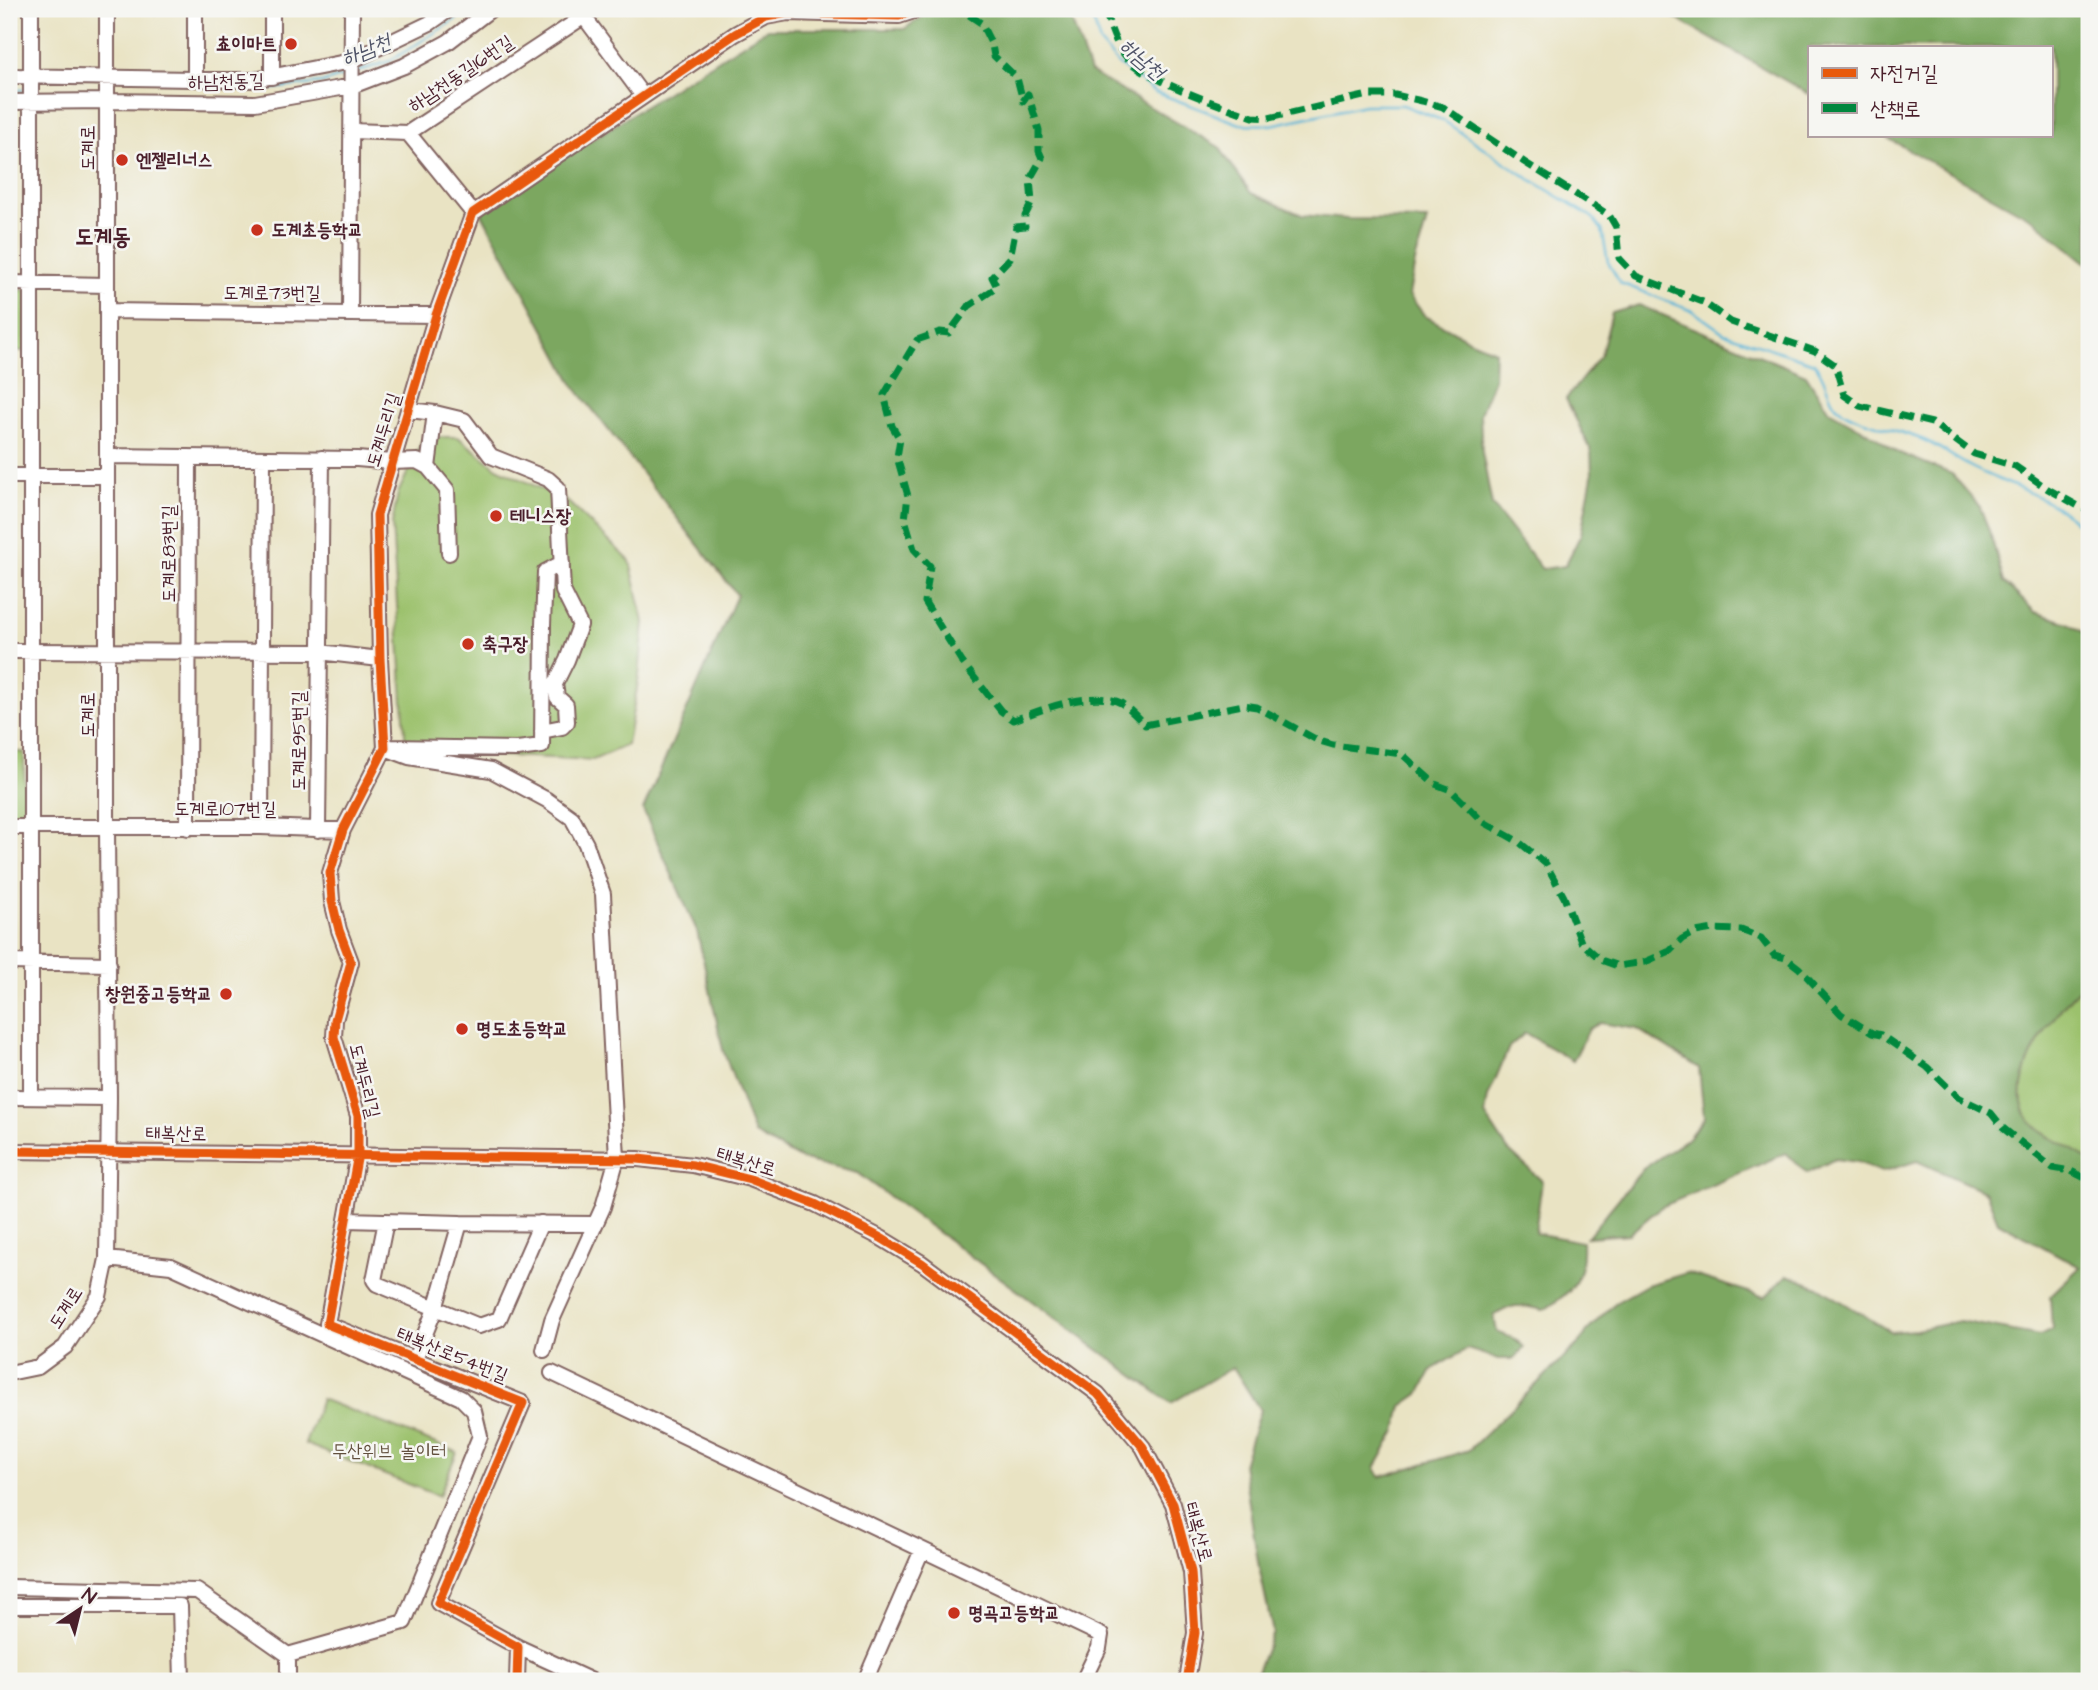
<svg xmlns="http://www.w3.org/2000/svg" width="2098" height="1690" font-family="'Architects Daughter','Poor Story',sans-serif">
	<rect width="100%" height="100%" fill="#f6f6f2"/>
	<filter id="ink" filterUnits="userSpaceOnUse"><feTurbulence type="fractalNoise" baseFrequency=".0143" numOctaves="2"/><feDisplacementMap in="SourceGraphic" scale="14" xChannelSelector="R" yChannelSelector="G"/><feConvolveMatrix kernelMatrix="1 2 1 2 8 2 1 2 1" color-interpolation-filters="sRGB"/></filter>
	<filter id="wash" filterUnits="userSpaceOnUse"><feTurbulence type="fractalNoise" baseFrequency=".00686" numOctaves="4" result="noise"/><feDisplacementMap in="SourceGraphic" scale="28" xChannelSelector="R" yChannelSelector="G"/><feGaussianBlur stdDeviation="1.57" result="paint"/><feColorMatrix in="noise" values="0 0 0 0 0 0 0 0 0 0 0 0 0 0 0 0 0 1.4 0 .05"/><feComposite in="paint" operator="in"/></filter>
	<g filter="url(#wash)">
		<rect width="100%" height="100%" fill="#e9e3c3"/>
		<path fill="#9bc16c" stroke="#72704c" stroke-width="2" d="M9,290H27L26,351H9Z
			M424,437H458L497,468L567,501L630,561L644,622L639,676L627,745L593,760L406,751L392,524L398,493Z
			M9,752H24L25,820H9Z
			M2089,980V1161C2072,1145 2046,1140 2031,1122C2002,1087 2046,1025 2070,998C2076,991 2083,986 2089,980Z
			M321,1399L457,1452L439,1496L305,1444Z"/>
		<path fill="#7ca760" stroke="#636346" stroke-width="2" fill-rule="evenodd" d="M934,9H1058L1069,14L1090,72L1219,147L1251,193L1302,215L1347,219L1427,220L1415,262L1409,295L1425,316L1471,341L1495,351L1494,379L1480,414L1482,452L1492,505L1542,569L1565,566L1581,534L1592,476L1591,450L1566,399L1601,355L1612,313L1639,305L1806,375L1829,411L1874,436L1897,452L1952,474L1980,507L1991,536L2004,582L2035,612L2068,623L2089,636V980C2083,986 2076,991 2070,998C2046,1025 2002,1087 2031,1122C2046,1140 2072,1145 2089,1161V1681H1253L1273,1633L1258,1562L1243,1464L1260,1410L1233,1367L1171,1403L857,1173L800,1159L754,1134L723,1050L697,931L643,810L737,595L575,387L480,210L767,29H904ZM1600,1023L1637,1029L1699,1068L1704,1118L1687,1139L1643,1169L1587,1237L1629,1234L1661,1207L1786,1153L1807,1173L1835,1159L1857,1162L1882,1172L1917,1161L1986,1192L1998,1222L2080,1267L2050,1296L2052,1330L2040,1336L1960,1321L1916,1330L1891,1332L1818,1287L1787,1275L1765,1297L1687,1273L1647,1285L1615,1303L1587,1331L1581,1341L1469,1450L1380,1477L1375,1468L1396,1431L1402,1406L1419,1394L1433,1369L1467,1349L1498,1359H1514L1524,1347L1515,1339L1497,1332L1494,1316C1515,1302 1520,1305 1544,1310C1574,1290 1584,1280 1582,1242L1535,1233L1542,1181L1508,1150L1485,1115L1488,1097L1509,1047L1525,1033L1573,1061L1589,1029Z
			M1659,9H2089V265L2034,220L1882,135H2051V47H1809V94Z"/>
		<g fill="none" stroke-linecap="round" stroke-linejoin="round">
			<path stroke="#58b4d6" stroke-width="2.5" d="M1090,9L1100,43L1118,64L1155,92L1240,124L1271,125L1365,105H1403L1444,121L1528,178L1592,217L1602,230L1608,262L1620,283L1693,311L1724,333L1814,363C1826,376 1827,396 1836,406C1852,422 1905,431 1926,441C1943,449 1957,460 1973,468C2010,487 2070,501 2089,540
				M356,72L390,61L472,9
				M9,90H23
				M260,90L322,83L346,75"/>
		</g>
	</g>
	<g filter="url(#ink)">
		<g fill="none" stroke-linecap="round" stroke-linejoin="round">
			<defs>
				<path id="minor" d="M579,10L643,96
					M9,76L254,80L351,61L430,23L450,9
					M272,77V9
					M195,79V9
					M9,102L107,101L255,103L352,86L404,66L448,42L491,9
					M352,131L408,133L595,9
					M408,133L473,213
					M9,283L107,285
					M107,311L436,315
					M350,312L352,9
					M409,410L435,413L464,420L491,456L548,479L558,488L563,591L580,625L567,660L555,684L557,697L566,705L567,722L562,727L542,731
					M108,456L357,459L392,462L417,461L428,467L447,490L449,553
					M428,467L435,413
					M9,476H107
					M9,651L319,652L380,659
					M390,747L517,749L542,746L543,625L545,572L562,563
					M385,748L409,757L491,770L547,800L572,818L586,844L603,894L617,1158L603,1207L552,1320L544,1350
					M9,827H261L343,830
					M261,827L263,458
					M188,828L189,457
					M318,830L322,458
					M9,962L109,964
					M9,1097L109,1098
					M31,1097V9
					M9,1151L638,1159L693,1165L750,1179L815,1204L881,1238L922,1263L1098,1394L1143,1447L1173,1504L1191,1572L1195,1633L1187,1681
					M346,1220L460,1223L435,1309L415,1359
					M386,1221L374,1280L377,1284L479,1326L499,1319L541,1223
					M460,1223L595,1224
					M107,1259L171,1266L461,1398L474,1411L480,1436L404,1622L288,1655
					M9,1373L38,1367L65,1347L99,1296L107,1259L109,1098L107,828V9
					M552,1373L1101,1635L1099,1648L1083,1681
					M9,1587L197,1591L288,1655V1681
					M9,1606H180L182,1681
					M518,1647L592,1681
					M517,1681L518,1647L438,1603L523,1403L327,1324L358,1154V1116L334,1037L335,1020L351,962L339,930L332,901L330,873L343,830L385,748L380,659L377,515L436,315L473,213L735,34L766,17L788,13L899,16L920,9
					M865,1681L922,1550"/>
			</defs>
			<use href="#minor" stroke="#826460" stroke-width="18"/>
			<use href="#minor" stroke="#fff" stroke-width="14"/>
			<path stroke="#00873e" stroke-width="7" stroke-dasharray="14 7" stroke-linecap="butt" d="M1105,9C1110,27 1116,48 1130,61C1154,83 1222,106 1253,117L1269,118L1368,95H1395L1422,101L1443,107L1524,162L1609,215L1616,227L1619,258L1636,276L1703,302L1731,322L1815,351L1835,365L1844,395L1860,406L1932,423L1974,454L2015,466L2048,489L2089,512
				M969,15L981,23L992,45L994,56L1017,78L1023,101L1028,94L1039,130V151L1042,158L1030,179L1032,202L1025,216V226L1016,227L1010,258L992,277L997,287L969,306L949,333L940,332L917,340L884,395L892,426L900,439L897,457L908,496L905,519L914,549L930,566L925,602L962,662L1001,711L1014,720C1041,710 1092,689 1121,703C1129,708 1138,718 1145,725L1243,705L1257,707L1317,740L1333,745L1402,754L1435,784L1451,790L1482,821L1519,842L1546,864L1564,897L1581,942L1601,960L1618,966L1645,962L1670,951L1682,939L1695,932L1713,929L1741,930L1761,938L1774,955L1786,958L1799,968L1841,1014L1872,1033L1881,1035L1927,1067L1958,1097L1991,1113L2003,1128L2053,1168L2071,1171L2089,1180"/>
			<defs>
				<path id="cycleway" d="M9,1151L638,1159L693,1165L750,1179L815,1204L881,1238L922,1263L1098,1394L1143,1447L1173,1504L1191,1572L1195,1633L1187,1681
					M517,1681L518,1647L438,1603L523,1403L327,1324L358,1154V1116L334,1037L335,1020L351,962L339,930L332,901L330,873L343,830L385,748L380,659L377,515L436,315L473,213L735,34L766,17L788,13L899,16L920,9"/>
			</defs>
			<use href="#cycleway" stroke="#f6f6f2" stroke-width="13"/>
			<use href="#cycleway" stroke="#e8590c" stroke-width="9"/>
		</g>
	</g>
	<g fill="#c8321e" stroke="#f6f6f2" stroke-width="2.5">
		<circle cx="291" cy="44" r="7"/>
		<circle cx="122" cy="160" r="7"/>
		<circle cx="257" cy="230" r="7"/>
		<circle cx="496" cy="516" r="7"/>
		<circle cx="468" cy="644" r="7"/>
		<circle cx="226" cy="994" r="7"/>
		<circle cx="462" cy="1029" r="7"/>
		<circle cx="954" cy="1613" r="7"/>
	</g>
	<g text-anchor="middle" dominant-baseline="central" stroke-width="5" stroke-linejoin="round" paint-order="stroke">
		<g font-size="19" font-weight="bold" fill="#4a1f2b" stroke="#f6f6f2" text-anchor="start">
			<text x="277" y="44" text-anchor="end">쵸이마트</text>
			<text x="136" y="160">엔젤리너스</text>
			<text x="271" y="230">도계초등학교</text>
			<text x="510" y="516">테니스장</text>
			<text x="482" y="644">축구장</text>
			<text x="212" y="994" text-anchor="end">창원중고등학교</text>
			<text x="476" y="1029">명도초등학교</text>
			<text x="968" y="1613">명곡고등학교</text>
		</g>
		<g font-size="19" fill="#4a1f2b" stroke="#f6f6f2">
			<text transform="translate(461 74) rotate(-34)">하남천동길16번길</text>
			<text transform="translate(226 82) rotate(-1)">하남천동길</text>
			<text transform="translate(88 148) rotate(-90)">도계로</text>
			<text x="272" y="293">도계로73번길</text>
			<text transform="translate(384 430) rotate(-73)">도계두리길</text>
			<text transform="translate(169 554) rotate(-90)">도계로83번길</text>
			<text transform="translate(88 715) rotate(-90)">도계로</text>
			<text transform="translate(299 741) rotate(-90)">도계로95번길</text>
			<text x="225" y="809">도계로107번길</text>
			<text transform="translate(364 1081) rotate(76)">도계두리길</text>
			<text transform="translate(176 1134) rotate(1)">태복산로</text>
			<text transform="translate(746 1162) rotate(17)">태복산로</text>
			<text transform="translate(66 1308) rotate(-58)">도계로</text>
			<text transform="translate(452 1355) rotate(22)">태복산로54번길</text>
			<text transform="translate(1198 1532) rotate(75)">태복산로</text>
		</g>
		<g font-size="19" fill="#62503e" stroke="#f6f6f2">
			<text x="389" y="1451">두산위브 놀이터</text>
		</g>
		<g font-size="21" font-style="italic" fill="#4f5367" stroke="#f6f6f2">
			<text transform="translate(366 50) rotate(-22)">하남천</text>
			<text transform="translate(1142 59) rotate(40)">하남천</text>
		</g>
		<g font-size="23" font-weight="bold" fill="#4a1f2b" stroke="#f6f6f2">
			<text x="103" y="237">도계동</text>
		</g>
	</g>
	<rect width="2098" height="1690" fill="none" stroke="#f6f6f2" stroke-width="35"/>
	<rect x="1808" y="46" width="245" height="91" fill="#f6f6f2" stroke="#b1a0a2" stroke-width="2"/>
	<rect x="1822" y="68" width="35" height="10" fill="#e8590c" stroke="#b1a0a2" stroke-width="2"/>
	<text x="1870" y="80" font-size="21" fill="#4a1f2b">자전거길</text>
	<rect x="1822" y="103" width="35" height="10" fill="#00873e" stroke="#b1a0a2" stroke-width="2"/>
	<text x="1870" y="116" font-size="21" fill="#4a1f2b">산책로</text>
	<g transform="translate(80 1609) rotate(35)" stroke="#f6f6f2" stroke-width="5" paint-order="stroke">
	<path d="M0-5L12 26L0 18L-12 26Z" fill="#4a1f2b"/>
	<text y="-10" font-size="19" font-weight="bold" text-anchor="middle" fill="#4a1f2b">N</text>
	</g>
</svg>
